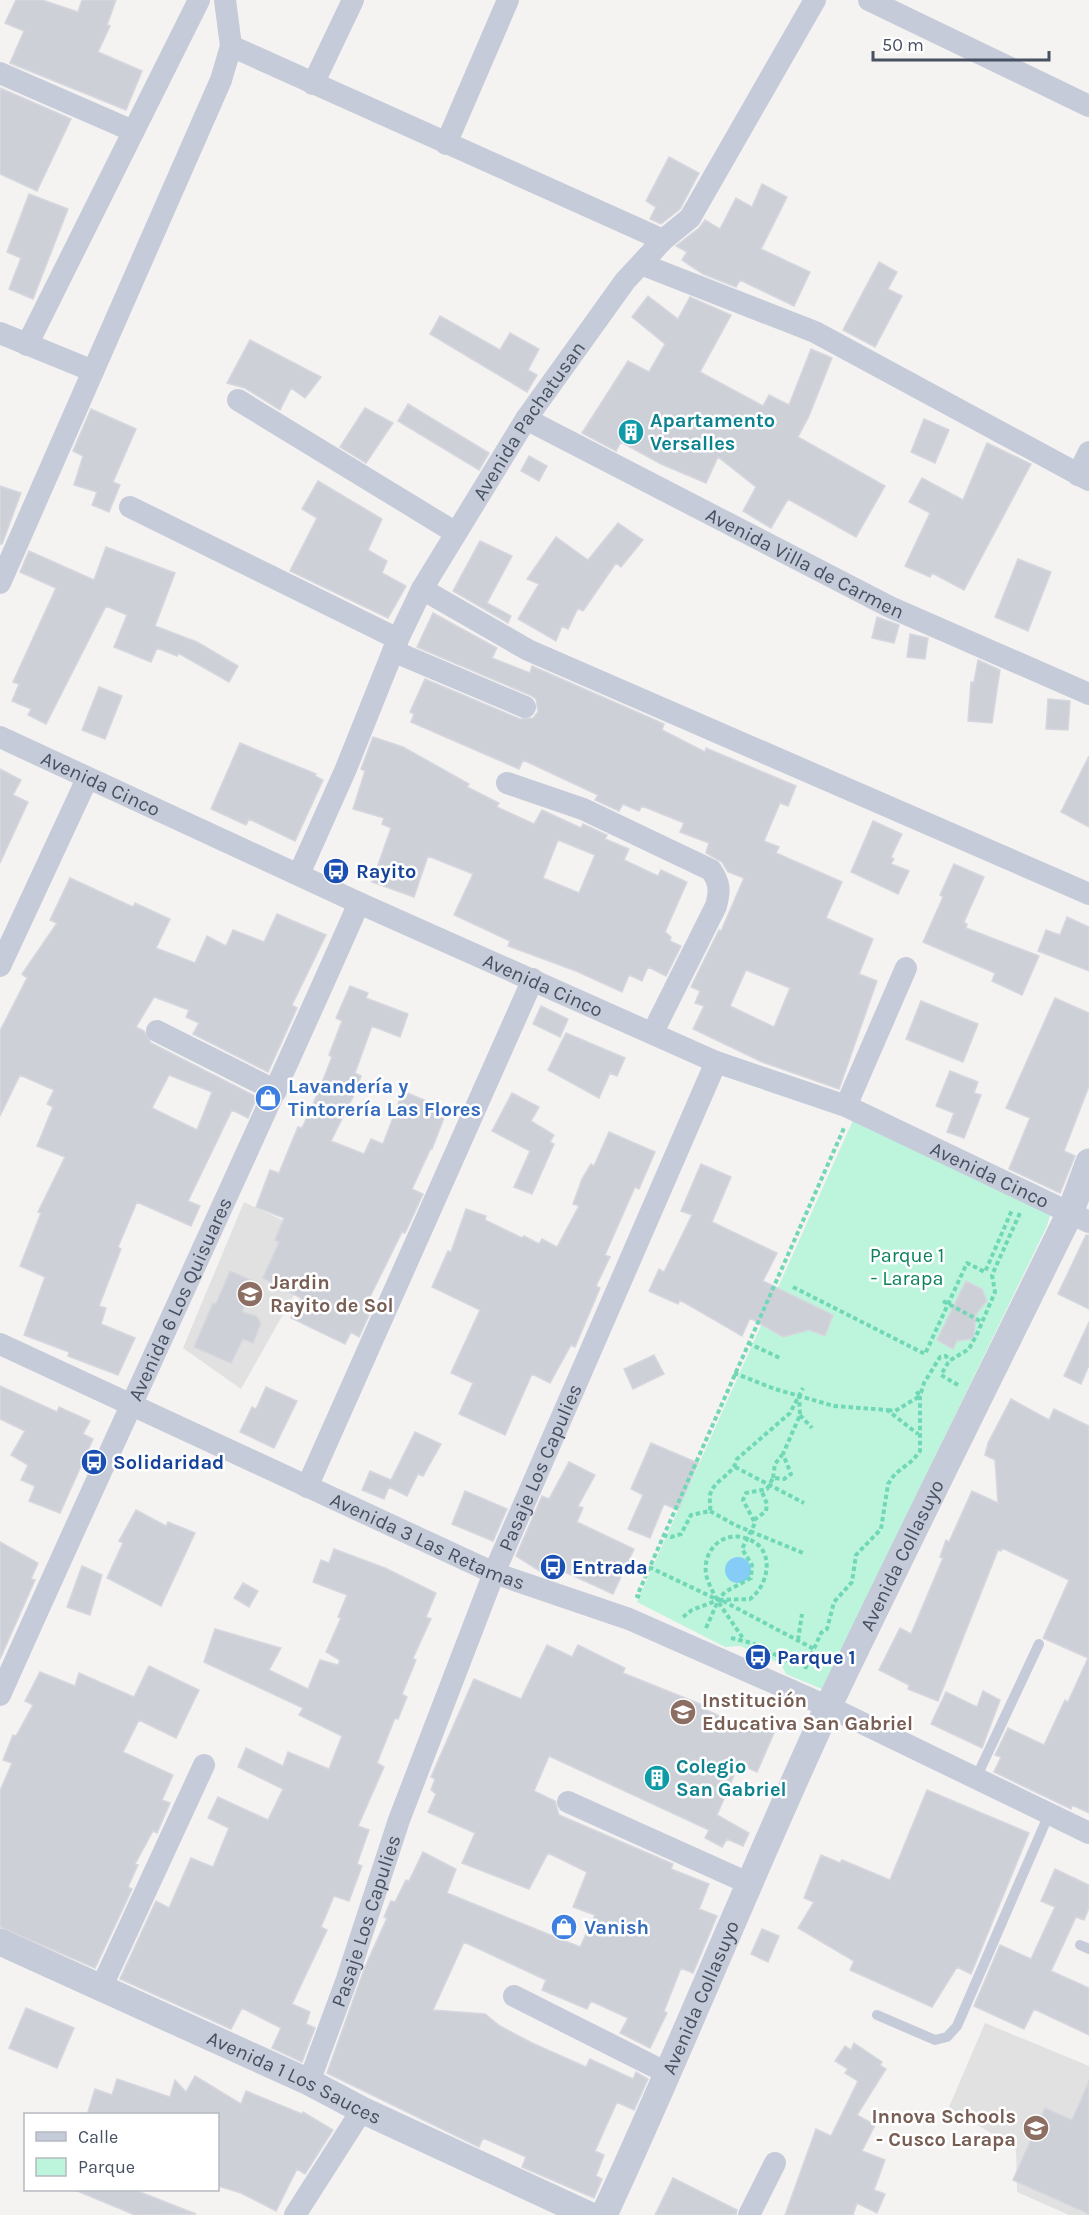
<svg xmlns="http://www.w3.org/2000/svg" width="1089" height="2215" font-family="Karla,sans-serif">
	<rect width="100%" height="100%" fill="#f5f2f2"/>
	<path fill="#e2e1e1" d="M244,1202L325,1240L241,1389L183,1348Z
		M985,2023L1089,2066V2215H1069L1017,2192L1016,2149L949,2107Z"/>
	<path fill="#bdf5dc" d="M854,1118L1050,1215L1047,1226L822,1689L786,1674L781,1664L740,1646L725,1647L637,1602Z"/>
	<path fill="#85cdf7" d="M725 1570a13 13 0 1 1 26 0a13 13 0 1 1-26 0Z"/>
	<path fill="#ced0d8" stroke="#d6d7de" stroke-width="1.5" fill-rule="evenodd" d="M16,0H42L78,12L82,0H116L107,25L110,26L98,52L142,71L126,110L10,63L24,31L5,23Z
		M0,88L71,119L37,191L0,174Z
		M669,157L699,173L680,209L661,224L650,219L656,207L646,201Z
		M762,184L787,197L761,249L810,272L794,306L740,280L736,287L703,274L682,260L687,252L676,246L699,228L705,220L720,229L736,198L752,207Z
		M29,194L68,209L33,299L9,289L21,258L7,252Z
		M879,262L897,272L888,289L902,296L875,347L843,330Z
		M648,296L678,319L690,297L731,315L700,372L763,406L769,395L789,405L811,349L832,358L809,416L798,437L885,486L856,537L788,499L771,528L743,511L756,487L718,457L706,483L661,464L621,442L616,451L582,433L628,361L649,372L665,344L632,317Z
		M440,316L500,350L510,333L539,349L528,370L537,375L527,392L430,334Z
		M250,340L321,377L305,398L291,388L280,410L245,388L227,383Z
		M408,404L489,453L479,470L398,421Z
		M365,408L393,423L366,463L340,447Z
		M91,409L136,429L113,482L120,485L109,512L92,505L97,492L74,485L83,456L73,451Z
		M924,419L949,430L935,463L911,452Z
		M987,443L1031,464L964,590L932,573L930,577L905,566L930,513L909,502L922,478L963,500Z
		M529,456L547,466L539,481L521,471Z
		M318,481L382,519L368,550L387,561L382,573L406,586L388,618L290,571L317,518L302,509Z
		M0,486L21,493L2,544H0Z
		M618,523L643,540L621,567L616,563L583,611L578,608L568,629L562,626L556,641L518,619L539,584L527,579L556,537L588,560Z
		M480,541L512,556L487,603L511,616L508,623L453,591Z
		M106,547L175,573L155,626L197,642L238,666L229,682L178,653L177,656L157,648L151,662L114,647L127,615L106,606L46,724L28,715L31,709L12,701L19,684L13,682L56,588L20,572L29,551L94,580Z
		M1018,559L1051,572L1028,631L995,617Z
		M433,613L497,648L492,658L530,673L532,666L664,724L662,730L705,752L706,748L796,786L788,806L780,803L764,841L779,847L776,853L842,882L826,918L873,939L859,974L877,981L839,1089L762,1062L693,1029L704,1006L695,1003L700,991L691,987L719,930L721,931L744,878L728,872L722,862L706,853L709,843L680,832L684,823L642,806L639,811L623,804L619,811L595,800L598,795L523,760L519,769L411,722L414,714L410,712L425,679L520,719L533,718L538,712L536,699L530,695L417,647ZM746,970L790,988L774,1027L730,1006Z
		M877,617L899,625L894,643L872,638Z
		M910,634L928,638L925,659L907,657Z
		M978,660L1000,670L992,723L968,721L971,682H974Z
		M99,687L122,696L105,739L82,730Z
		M1048,699L1070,701L1068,730L1046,729Z
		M373,737L403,747L469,784L467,787L499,803L497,807L534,824L542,810L581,828L583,824L607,835L605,839L629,849L624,860L658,876L661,870L687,882L665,932L671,937L670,941L681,946L666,976L648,967L642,981L629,975L622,992L576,971L508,946L510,941L454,915L473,874L428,856L414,897L372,882L391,828L382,824L384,818L353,809L365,771L361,769ZM558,840L595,855L579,893L543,878Z
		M240,743L316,774L315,776L323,780L295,841L249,819L246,825L211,809Z
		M1089,756V827L1061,812Z
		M0,769L21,780L13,795L28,802L0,863Z
		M873,821L902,834L891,857L894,859L891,864L909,871L898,894L851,872Z
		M954,864L984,877L964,922L967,924L966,928L1039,956L1022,995L992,981L995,973L923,942L943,897L940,895Z
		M70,878L133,907L135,903L170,919L156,948L195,963L207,936L226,946L233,930L264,942L277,914L326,935L292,1005L297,1008L268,1072L193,1034L199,1023L186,1017L189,1010L154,997L136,1027L144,1031L151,1043L257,1097L248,1118L232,1110L188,1201L200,1206L191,1226L137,1202L118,1247L121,1249L99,1306L106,1308L101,1324L135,1338L118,1375L68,1356L69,1352L24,1335L45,1277L20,1266L41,1213L38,1212L65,1157L37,1146L53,1107L47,1104L54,1090L20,1075L0,1116V1031L27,978L22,974L57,923L50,920ZM169,1075L212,1092L197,1130L152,1108Z
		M1067,917L1089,927V971L1038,951L1046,930L1060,935Z
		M350,986L368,993L366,998L408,1014L400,1037L372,1026L355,1073L361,1076L356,1091L331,1141L364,1154L371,1139L383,1144L403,1091L447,1110L432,1149L431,1148L412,1189L423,1194L405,1233L402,1232L364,1309L370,1313L359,1337L351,1332L345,1344L291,1318L301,1298L263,1278L279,1242L275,1240L284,1218L256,1207L270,1170L279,1173L298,1127L302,1128L317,1095L332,1057L329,1055L342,1021L336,1018Z
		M1055,998L1089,1013V1086L1064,1151L1075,1156L1060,1193L1009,1169L1030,1118L1006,1108Z
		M921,1001L978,1024L963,1062L906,1039Z
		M541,1006L568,1019L560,1037L533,1024Z
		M566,1033L625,1058L617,1076L610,1073L599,1098L548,1070Z
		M950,1071L978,1082L974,1093L981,1095L964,1138L947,1132L954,1113L936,1106Z
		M512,1093L539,1107L531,1121L554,1135L550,1142L554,1144L532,1194L514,1187L530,1151L492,1131Z
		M609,1132L655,1152L639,1189L635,1187L605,1255L610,1257L596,1286L600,1288L575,1347L571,1345L550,1383L532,1374L505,1435L459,1414L473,1383L451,1373L480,1310L432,1287L448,1251L451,1252L466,1209L486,1216L485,1220L522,1238L524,1236L539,1244L542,1239L557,1247L579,1206L573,1204L582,1179L591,1164L594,1166Z
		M701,1164L731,1177L712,1222L777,1253L763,1281L833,1315L825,1336L809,1330L783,1337L750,1318L742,1336L680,1300L678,1304L649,1291L659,1269L664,1272L692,1215L681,1211Z
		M1086,1235H1089V1309L1058,1294Z
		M230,1271L255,1282L242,1312L256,1316L261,1323L253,1343L243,1339L231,1363L194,1347L213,1303L216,1304Z
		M966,1281L982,1289L987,1301L976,1314L974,1336L971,1339L957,1341L953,1349L937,1340Z
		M1089,1322V1365L1081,1384L1064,1376Z
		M654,1355L664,1374L633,1389L624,1369Z
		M0,1386L57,1412L59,1407L90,1421L83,1434L93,1439L60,1513L29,1501L35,1486L21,1480L28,1465L11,1455L25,1431L0,1419Z
		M266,1387L297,1401L274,1448L240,1432L252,1407L256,1409Z
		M1011,1399L1049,1420L1054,1409L1089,1426V1813L1072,1805L1071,1809L994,1772L1001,1757L995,1755L1008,1728L1044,1745L1065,1700L1068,1702L1088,1658L1043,1638L1069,1580L1002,1548L1001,1551L998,1550L938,1701L908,1689L909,1685L879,1670L900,1628L911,1634L943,1558L940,1557L946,1540L949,1542L972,1491L998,1503L995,1460L985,1455L988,1443Z
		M415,1432L441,1444L423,1476L418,1474L407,1496L389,1487L384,1499L362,1490L370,1471L391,1480Z
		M651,1443L698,1463L678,1510L664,1504L650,1538L628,1529L643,1495L631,1489Z
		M569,1462L595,1475L578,1506L583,1508L577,1522L634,1549L613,1594L545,1563L541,1572L516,1556L542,1496L549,1499Z
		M465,1491L507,1509L493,1541L452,1524Z
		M136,1510L166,1526L168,1522L195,1533L161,1606L107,1578L123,1543L119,1541Z
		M0,1542L38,1563L31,1579L35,1580L0,1659Z
		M334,1549L385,1568L436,1593L426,1617L431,1619L413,1658L416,1660L402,1694L407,1697L398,1719L395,1718L377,1763L384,1767L358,1826L369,1830L357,1864L362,1866L349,1901L334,1896L321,1927L327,1930L292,2004L310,2012L306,2024L315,2028L302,2062L272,2048L281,2028L242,2008L231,2029L120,1979L156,1901L169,1908L191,1858L213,1867L229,1828L208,1818L218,1797L268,1820L283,1789L238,1767L246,1748L283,1766L288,1752L329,1769L342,1736L299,1715L303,1708L204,1662L215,1629L281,1648L269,1670L308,1689L320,1660L338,1665L340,1660L326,1652L341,1618L338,1617L347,1595L313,1582L321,1560L329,1563Z
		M82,1566L102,1575L90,1615L67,1607Z
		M243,1583L258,1591L249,1607L234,1598Z
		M547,1645L572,1657L578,1645L625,1668L623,1673L705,1706L704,1709L742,1726L744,1721L774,1733L757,1772L739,1764L717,1815L749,1833L743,1846L727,1839L722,1847L705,1838L709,1830L549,1756L534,1791L555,1801L559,1815L673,1864L671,1869L709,1884L699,1909L717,1916L693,1973L681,1968L664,2011L667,2013L650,2048L620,2033L628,2018L591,2001L587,2009L542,1990L546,1980L464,1942L433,2010L485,2014L500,2026L532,2043L586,2067L590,2059L633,2079L636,2072L648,2079L634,2110L617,2102L595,2151L604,2155L596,2176L602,2179L594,2198L522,2167L526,2157L483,2138L479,2147L327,2073L365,1967L387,1918L384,1917L391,1901L395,1902L406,1880L409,1881L423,1852L456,1869L447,1893L580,1947L595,1915L573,1907L587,1872L548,1853L529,1889L462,1863L475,1833L428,1812L436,1794L431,1790L435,1779L431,1777L474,1679L521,1699Z
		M149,1666L199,1690L176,1738L139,1720L123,1752L173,1775L162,1800L170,1803L157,1833L153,1831L135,1864L138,1865L128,1887L132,1889L95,1968L0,1927V1791L12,1763L3,1760L13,1735L16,1736L33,1705L25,1701L40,1672L75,1686L79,1673L134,1697Z
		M983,1691L1000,1700L982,1748L931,1724L946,1692L977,1707Z
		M927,1790L1029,1833L971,1974L957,1967L932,2007L850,1970L854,1961L798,1928L814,1902L804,1898L821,1855L840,1863L842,1860L890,1880Z
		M1055,1869L1089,1885V1908L1084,1920L1076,1917L1051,1971L1089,1988V2035L1034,2009L1024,2029L974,2006L1000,1945L1031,1959L1055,1907L1041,1901Z
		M762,1929L779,1936L768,1962L751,1954Z
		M26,2008L74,2028L57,2068L9,2048Z
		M854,2043L882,2062L880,2065L886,2069L857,2115L875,2125L862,2151L885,2160L874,2190L885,2194L877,2213L857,2203L853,2215H785L816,2129L831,2136L858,2081L845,2073L848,2069L835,2061L845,2046L851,2050Z
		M195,2076L241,2104L246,2091L302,2114L303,2112L333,2130L305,2174L297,2169L276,2211L241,2193L218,2186V2115H87L95,2089L112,2095L117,2079L170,2097L175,2080L186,2092Z
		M1089,2081V2214L1013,2180L1045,2108L1072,2120Z
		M673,2178L737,2210L736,2215H655Z
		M75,2190H135L196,2214L135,2215Z"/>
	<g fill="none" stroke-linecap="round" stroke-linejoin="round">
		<path stroke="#70d8b6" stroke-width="4" stroke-dasharray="4.5 3" stroke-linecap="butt" d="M793,1287L925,1354L967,1263L985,1272L1012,1210
			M943,1301L982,1322
			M748,1343L782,1359
			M734,1373L775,1389L834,1406L887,1410L918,1434
			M958,1385L941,1375L949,1361L969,1349L977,1334L995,1292L992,1275L1020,1213
			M888,1410L895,1411L920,1396L916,1391
			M800,1415L812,1428
			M735,1467L804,1503
			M773,1478L775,1464L782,1455
			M710,1511L735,1525L803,1553
			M754,1520L766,1511L767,1504L762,1492
			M663,1535L671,1537L681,1534L691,1515L710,1511C711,1505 709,1500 710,1495C714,1479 733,1476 737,1459L790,1413L803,1388
			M649,1567L716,1599
			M640,1597L637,1596L844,1128
			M719,1600L750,1599C769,1585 776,1549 748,1539C721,1528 698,1555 708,1581C716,1602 732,1621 744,1640
			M723,1601L814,1649
			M683,1617L692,1610L718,1600L725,1592L751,1578L752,1565L742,1549L755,1523L743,1500L746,1493L767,1489L773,1478L784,1479L791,1474L783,1454L800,1415L799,1395
			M706,1628L718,1601
			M731,1638L752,1643L798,1666
			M798,1640L802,1614
			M805,1669L821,1633L827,1629L834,1602L852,1582L856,1555L881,1529L888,1484L895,1474L913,1460L920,1451V1396L924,1383L940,1357L946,1356L949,1361"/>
		<path stroke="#c5cbd8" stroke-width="10" d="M976,1778L1039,1644
			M1080,1945L1089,1949
			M877,2015L935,2040L947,2037L957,2026L1049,1814"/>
		<g stroke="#c5cbd8" stroke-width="22">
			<path d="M869,0L1089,106"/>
			<path d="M231,46L663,240"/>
			<path d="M0,73L133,131"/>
			<path d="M313,84L353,0"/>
			<path d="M446,144L508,0"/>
			<path d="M641,264L815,332L1089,480"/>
			<path d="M0,333L93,371"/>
			<path d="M27,345L199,0"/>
			<path d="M238,400L456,533"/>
			<path id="s1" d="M526,419L890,607L1089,694"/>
			<path d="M1078,475L1089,452"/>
			<path d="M130,507L398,639"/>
			<path d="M0,583L221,80L231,46L225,0"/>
			<path d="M422,589L528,650L1089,894"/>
			<path d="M393,651L525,707"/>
			<path id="s2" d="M0,737L359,903L716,1062L846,1106L1089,1222"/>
			<path d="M507,783L583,809L711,870C720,883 720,891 716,906L653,1032"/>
			<path id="s3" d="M299,874L345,771L398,639L422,589L526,419L625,281L663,240L690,218L815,0"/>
			<path d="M0,966L87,779"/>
			<path d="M157,1031L276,1091"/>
			<path d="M846,1106L906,968"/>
			<path id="s4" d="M0,1344L494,1573L629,1619L829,1707L1089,1833"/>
			<path d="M307,1487L533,979"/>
			<path id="s5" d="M0,1695C118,1430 242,1168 359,903"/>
			<path d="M568,1802L748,1883"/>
			<path d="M101,1988L204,1765"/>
			<path d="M514,1996L669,2074"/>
			<path id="s6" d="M309,2082L347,1979L399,1820L494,1573L716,1062"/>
			<path d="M295,2215L362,2110"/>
			<path d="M749,2215L775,2163"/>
		</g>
		<g stroke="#c5cbd8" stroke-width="27">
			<path id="s7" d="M0,1942L309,2082L362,2110L589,2215"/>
			<path id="s8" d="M604,2215C682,2047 750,1875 828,1707C907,1542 989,1378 1070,1213L1089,1162"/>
		</g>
	</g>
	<defs>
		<symbol id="building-disc" viewBox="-11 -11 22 22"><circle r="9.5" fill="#0f9aa8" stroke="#fff"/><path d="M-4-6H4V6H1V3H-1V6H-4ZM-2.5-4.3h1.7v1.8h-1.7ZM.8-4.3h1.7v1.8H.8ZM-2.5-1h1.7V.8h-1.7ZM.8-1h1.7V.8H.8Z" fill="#fff"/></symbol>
		<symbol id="bus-disc" viewBox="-11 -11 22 22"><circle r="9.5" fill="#1a4fb4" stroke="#fff"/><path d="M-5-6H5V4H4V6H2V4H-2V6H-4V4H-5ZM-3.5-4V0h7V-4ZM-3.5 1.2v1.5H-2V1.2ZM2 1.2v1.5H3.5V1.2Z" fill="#fff"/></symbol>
		<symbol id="shop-disc" viewBox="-11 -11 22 22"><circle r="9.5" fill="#3f7fe0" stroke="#fff"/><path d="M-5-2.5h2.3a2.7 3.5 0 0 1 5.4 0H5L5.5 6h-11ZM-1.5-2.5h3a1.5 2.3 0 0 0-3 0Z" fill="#fff"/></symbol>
		<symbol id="school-disc" viewBox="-11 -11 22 22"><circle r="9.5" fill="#8d6e63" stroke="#fff"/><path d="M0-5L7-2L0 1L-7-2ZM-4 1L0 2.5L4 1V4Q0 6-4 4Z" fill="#fff"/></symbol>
	</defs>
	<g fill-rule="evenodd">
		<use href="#building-disc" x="616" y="417" width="30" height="30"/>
		<use href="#bus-disc" x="321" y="856" width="30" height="30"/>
		<use href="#shop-disc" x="253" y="1083" width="30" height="30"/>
		<use href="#school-disc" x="235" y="1279" width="30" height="30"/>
		<use href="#bus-disc" x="79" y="1447" width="30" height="30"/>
		<use href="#bus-disc" x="538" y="1552" width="30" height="30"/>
		<use href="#bus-disc" x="743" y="1642" width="30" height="30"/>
		<use href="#school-disc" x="668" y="1697" width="30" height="30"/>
		<use href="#building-disc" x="642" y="1763" width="30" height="30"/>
		<use href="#shop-disc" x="549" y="1912" width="30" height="30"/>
		<use href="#school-disc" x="1021" y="2113" width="30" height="30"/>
	</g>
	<g text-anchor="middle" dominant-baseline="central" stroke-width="5" stroke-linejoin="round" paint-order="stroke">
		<g font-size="20" fill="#475162" stroke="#fff">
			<text stroke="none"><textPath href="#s3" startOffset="510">Avenida Pachatusan</textPath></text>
			<text stroke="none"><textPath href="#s1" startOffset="314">Avenida Villa de Carmen</textPath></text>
			<text stroke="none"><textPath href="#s2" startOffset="111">Avenida Cinco</textPath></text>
			<text stroke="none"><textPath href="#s2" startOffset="597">Avenida Cinco</textPath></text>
			<text stroke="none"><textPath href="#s2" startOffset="1083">Avenida Cinco</textPath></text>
			<text stroke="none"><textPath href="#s5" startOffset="435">Avenida 6 Los Quisuares</textPath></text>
			<text stroke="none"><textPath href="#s6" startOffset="657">Pasaje Los Capulies</textPath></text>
			<text stroke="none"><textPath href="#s4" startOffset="471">Avenida 3 Las Retamas</textPath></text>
			<text stroke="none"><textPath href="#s8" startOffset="724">Avenida Collasuyo</textPath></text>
			<text stroke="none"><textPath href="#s6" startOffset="171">Pasaje Los Capulies</textPath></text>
			<text stroke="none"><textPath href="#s8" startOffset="238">Avenida Collasuyo</textPath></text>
			<text stroke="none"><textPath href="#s7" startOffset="324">Avenida 1 Los Sauces</textPath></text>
		</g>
		<g font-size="20" font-weight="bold" fill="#0d838f" stroke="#fff" text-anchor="start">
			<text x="650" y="420">Apartamento<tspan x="650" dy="23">Versalles</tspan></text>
			<text x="676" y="1766">Colegio<tspan x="676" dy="23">San Gabriel</tspan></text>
		</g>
		<g font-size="20" font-weight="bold" fill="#164399" stroke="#fff" text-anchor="start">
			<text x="356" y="871">Rayito</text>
			<text x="113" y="1462">Solidaridad</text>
			<text x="572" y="1567">Entrada</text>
			<text x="777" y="1657">Parque 1</text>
		</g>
		<g font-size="20" font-weight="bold" fill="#366cbe" stroke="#fff" text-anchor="start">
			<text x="288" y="1086">Lavandería y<tspan x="288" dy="23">Tintorería Las Flores</tspan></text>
			<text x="584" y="1927">Vanish</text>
		</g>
		<g font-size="20" fill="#0c835c" stroke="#fff">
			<text x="907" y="1255">Parque 1<tspan x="907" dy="23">- Larapa</tspan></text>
		</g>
		<g font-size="20" font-weight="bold" fill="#785e54" stroke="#fff" text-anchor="start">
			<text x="270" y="1282">Jardin<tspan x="270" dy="23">Rayito de Sol</tspan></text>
			<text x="702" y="1700">Institución<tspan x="702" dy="23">Educativa San Gabriel</tspan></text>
			<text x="1016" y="2116" text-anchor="end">Innova Schools<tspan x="1016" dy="23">- Cusco Larapa</tspan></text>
		</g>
	</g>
	<rect x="24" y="2113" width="195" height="78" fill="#ffffff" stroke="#b5b9c0" stroke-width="1.5"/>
	<rect x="36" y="2132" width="30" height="9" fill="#c5cbd8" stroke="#b5b9c0" stroke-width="1.5"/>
	<text x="78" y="2143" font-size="18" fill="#475162">Calle</text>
	<rect x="36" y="2158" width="30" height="18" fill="#bdf5dc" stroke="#b5b9c0" stroke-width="1.5"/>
	<text x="78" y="2173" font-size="18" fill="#475162">Parque</text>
	<path d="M873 51v9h176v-9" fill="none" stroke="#475162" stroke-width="3"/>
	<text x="882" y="51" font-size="18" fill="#475162" stroke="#ffffff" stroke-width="4.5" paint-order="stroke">50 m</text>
</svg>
